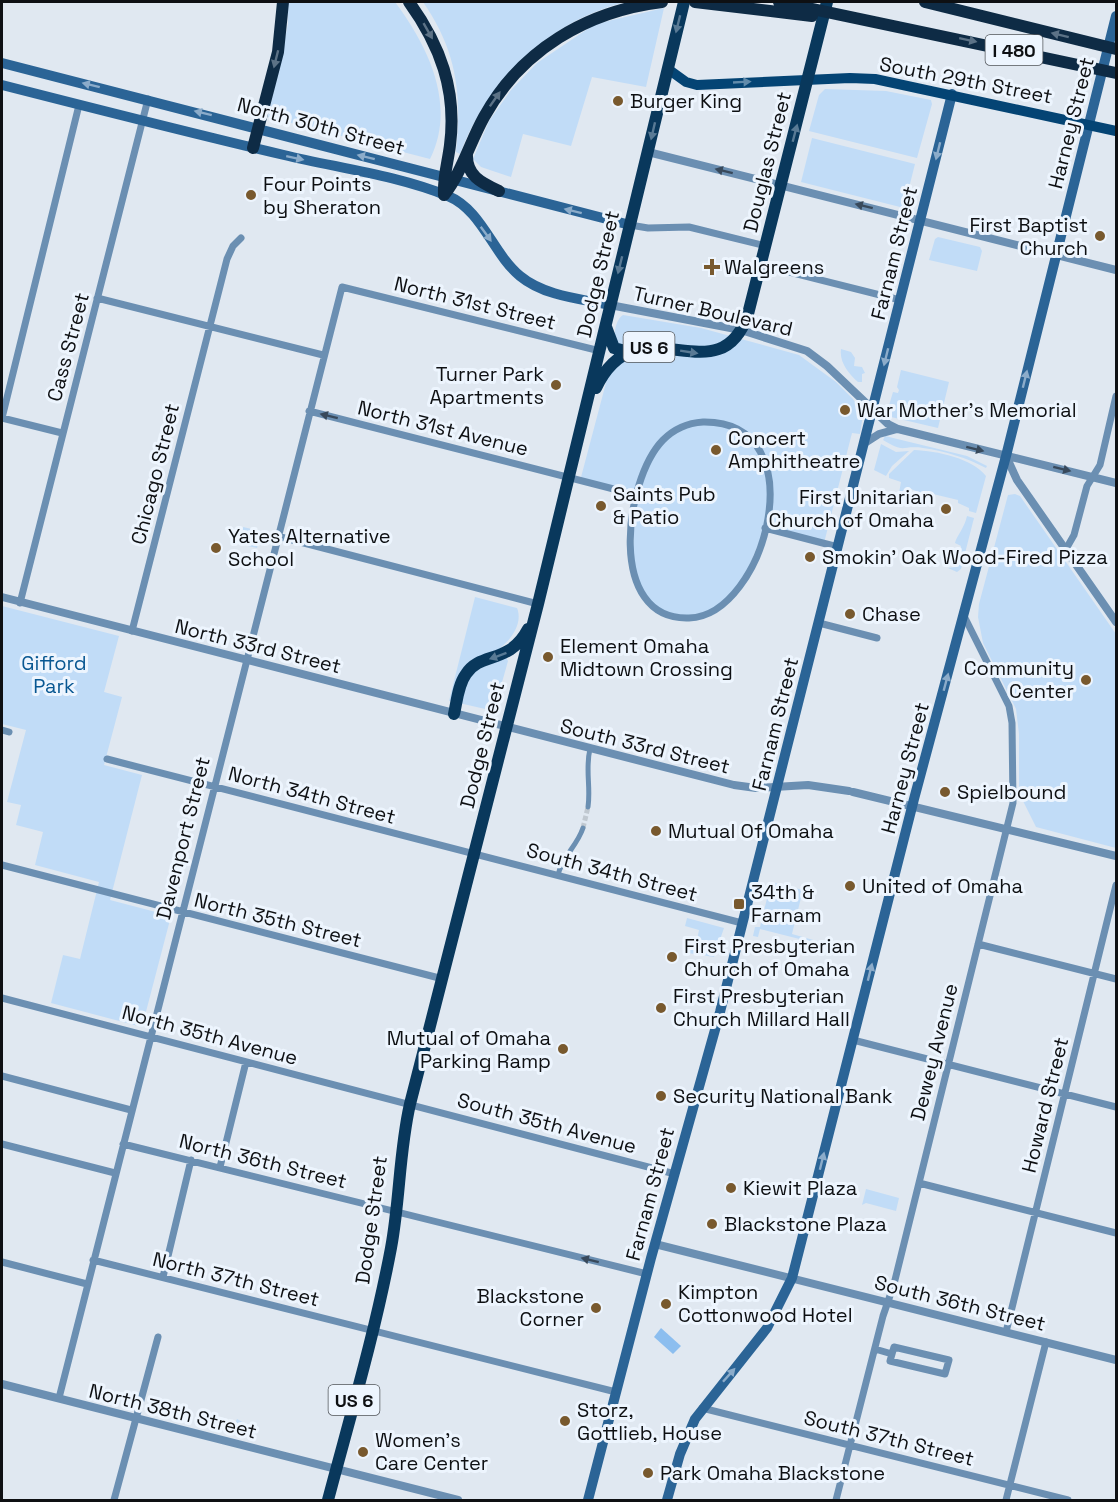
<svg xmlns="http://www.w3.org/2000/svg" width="1118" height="1502" font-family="'Space Grotesk',sans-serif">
	<rect width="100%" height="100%" fill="#e0e8f1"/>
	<path fill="#c1dcf7" d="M287,2H395C428,46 457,105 430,159L268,117L288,24Z
		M423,2H627C551,19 487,81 460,154L456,152C462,94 457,51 423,2Z
		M664,8L646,87L592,77L571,146L523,134L511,177L481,167L473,159L489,121L511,90L537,63L595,24Z
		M825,89L886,91L931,100L932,104L917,158L809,131L819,95Z
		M812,138L915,164L904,208L801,182Z
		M938,237L980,247L982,251L977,271L929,260L935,239Z
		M623,315L701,328L799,355L836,382L853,399L863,415L860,434L852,433L824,543L765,528L744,578L717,609L680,618L649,603L632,566L636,495L580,481L616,345C613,336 615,320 623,315Z
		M841,349L851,352L855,358L854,366L862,367L865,373L862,374V382H858C849,374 839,362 841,349Z
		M901,370L949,382L938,428L891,417L887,412L893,392L898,393L899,390L897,387Z
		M885,436L967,456L987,466L986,468C967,458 945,451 923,448C900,445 906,454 883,440Z
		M881,444L896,452L909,451L892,466L886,476L874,470Z
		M914,450C937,451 972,458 986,476L976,513L969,511V508L958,503V500L933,494L932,497L908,488L899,493L901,482L889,478V474Z
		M1015,494L1020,496L1116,634V848L1036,827L1019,793V734L1016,709L983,643L978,617L979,604L1008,495Z
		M967,516L974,518L961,569L957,572L948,568L955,567L961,546L955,543C956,537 965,527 967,516Z
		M243,527L261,531L257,548L248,546L249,538L241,536Z
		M475,597L517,608C523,622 512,639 501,647L503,651L480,658L452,701H449Z
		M2,606L119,636L104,692L122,697L104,765L142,775L110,900L171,916L142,1027L51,1003L63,955L80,959L99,882L35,865L43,832L16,825L21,805L7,802L26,730L2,724Z
		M506,657L508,661L494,711L459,703L469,673Z
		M771,882L803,890L792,934L824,943L823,945L760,929L758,937L753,936L755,927H760Z
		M687,918L724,928L714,957L688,953L692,938L697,940L699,930L685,926Z
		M866,1189L899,1198L896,1211L866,1203L862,1205Z
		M237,1419L248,1425L244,1435L224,1430L225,1420L235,1423Z"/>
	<path fill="#8cbeef" d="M661,1328L681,1346L673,1354L654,1337Z"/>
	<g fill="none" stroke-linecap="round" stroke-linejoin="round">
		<path stroke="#c0c8d0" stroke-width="5" stroke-dasharray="5 2.5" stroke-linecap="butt" d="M583,828L588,807"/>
		<path stroke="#6b8fb2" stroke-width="5" d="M588,807C591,787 585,769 590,749
			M558,875C562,857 577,846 583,828"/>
		<path stroke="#6b8fb2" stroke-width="7" d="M630,225L648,228L689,227L766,246
			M761,265L900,300
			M97,298L323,355
			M309,411L637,495
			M2,418L79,105
			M2,418L62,433
			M703,422C818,420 766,616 689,618C606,621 624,480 663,440C674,429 688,423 703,422Z
			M765,528L838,547
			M277,536L538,604
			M1066,549L1074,535L1087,486L1100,465L1116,396
			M20,603L148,99
			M819,623L877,638
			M132,631L227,259L233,246L241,238
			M2,730L9,732
			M107,759L742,923
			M2,865L443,979
			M978,944L1116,979
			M2,998L675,1174
			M853,1040L1116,1107
			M2,1076L131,1110
			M2,1144L115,1173
			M123,1144L647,1274
			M220,1167L246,1062
			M919,1183L1116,1233
			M93,1260L616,1392
			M2,1262L87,1284
			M163,1277L191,1160
			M1006,1332L1116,885
			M894,1347L949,1360L945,1374L890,1361Z
			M875,1349L892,1354
			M59,1398L342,287L600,351
			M702,1408L1068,1500
			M114,1500L158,1337
			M836,1500L883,1316L894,1284L1013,803L1012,723L1009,706L964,616
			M1006,1500L1046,1342"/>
		<path stroke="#6b8fb2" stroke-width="8" d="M648,152L1116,270
			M610,305L741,330L807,351L827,366L888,424L898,429L1116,483
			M865,443L879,434L897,429
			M1006,456L1017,480L1116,622
			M2,597L734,785L756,788L808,785L849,791
			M853,792L1116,856
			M655,1244L1116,1360
			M2,1384L458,1500"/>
		<path stroke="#2b6496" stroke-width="10" d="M2,63L630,225
			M2,85C96,109 190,133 284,155C338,168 396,175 448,196C482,210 493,254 520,276C544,296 581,299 610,305
			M588,1500L651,1258L720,1012L952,94
			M667,1500L680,1454L695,1419L767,1328L792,1278L914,799L1006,456L1116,16"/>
		<path stroke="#044474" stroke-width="10" d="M668,69L686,82L697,85L850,78L875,79L1116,131"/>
		<path stroke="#09385c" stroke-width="12" d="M606,327L614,348L629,352
			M596,388C638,299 719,400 748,314L827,2
			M454,714C457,701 458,685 466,674C481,651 509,665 528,629
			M328,1500C350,1417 375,1333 391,1248C400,1200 399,1152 410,1104L538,604L684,2"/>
		<path stroke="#0e2b45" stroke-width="12" d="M409,2C440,45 457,90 450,145C448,162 443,177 444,195
			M695,2L812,16
			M779,2L1116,73
			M925,2L1116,49
			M253,148L278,52L283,2
			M467,154C466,176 482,183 499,191
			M444,195C462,172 470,142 484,117C521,50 587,11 662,2"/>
	</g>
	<defs><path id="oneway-solid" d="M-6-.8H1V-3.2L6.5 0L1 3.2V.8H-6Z" transform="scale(1.5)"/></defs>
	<g fill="#597a95">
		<use href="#oneway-solid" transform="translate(678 24) rotate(104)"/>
		<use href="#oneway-solid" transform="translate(653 131) rotate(103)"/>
		<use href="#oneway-solid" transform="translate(795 133) rotate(-75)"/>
		<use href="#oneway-solid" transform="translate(620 265) rotate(104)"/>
		<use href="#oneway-solid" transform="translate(689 352) rotate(9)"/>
		<use href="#oneway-solid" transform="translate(498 656) rotate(160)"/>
	</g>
	<g fill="#5c7286">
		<use href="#oneway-solid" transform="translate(428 31) rotate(60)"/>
		<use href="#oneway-solid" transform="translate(1060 35) rotate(-166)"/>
		<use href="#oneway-solid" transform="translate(968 40) rotate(12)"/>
		<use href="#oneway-solid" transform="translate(276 59) rotate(104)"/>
		<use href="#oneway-solid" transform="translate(495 99) rotate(-55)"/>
	</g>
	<use fill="#618bab" href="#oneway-solid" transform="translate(742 82) rotate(-3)"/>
	<g fill="#8cacca">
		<use href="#oneway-solid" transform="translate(91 85) rotate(-166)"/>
		<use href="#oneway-solid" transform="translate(203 113) rotate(-166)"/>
		<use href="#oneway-solid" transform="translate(938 151) rotate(104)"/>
		<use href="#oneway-solid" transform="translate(366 157) rotate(-166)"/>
		<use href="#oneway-solid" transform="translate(295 158) rotate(12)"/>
		<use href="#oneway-solid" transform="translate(573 211) rotate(-166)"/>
		<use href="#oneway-solid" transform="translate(486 234) rotate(54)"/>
		<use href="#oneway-solid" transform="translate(886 357) rotate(104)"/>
		<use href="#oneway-solid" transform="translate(1025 379) rotate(-76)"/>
		<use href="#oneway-solid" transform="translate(946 682) rotate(-75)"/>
		<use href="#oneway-solid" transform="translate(870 972) rotate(-76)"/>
		<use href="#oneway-solid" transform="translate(822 1161) rotate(-76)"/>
		<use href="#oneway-solid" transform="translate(729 1375) rotate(-48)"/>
	</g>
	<g fill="#38495b">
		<use href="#oneway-solid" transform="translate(724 171) rotate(-166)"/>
		<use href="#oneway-solid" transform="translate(864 206) rotate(-166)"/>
		<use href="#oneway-solid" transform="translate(329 416) rotate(-166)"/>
		<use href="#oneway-solid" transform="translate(975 449) rotate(14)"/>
		<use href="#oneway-solid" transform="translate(1062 469) rotate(14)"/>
		<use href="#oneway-solid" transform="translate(590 1260) rotate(-166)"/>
	</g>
	<g fill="#78592e" stroke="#edf5fe" stroke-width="2">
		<circle cx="618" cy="101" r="6"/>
		<circle cx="251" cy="195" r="6"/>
		<circle cx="1100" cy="236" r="6"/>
		<path d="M709 258h6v6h6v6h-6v6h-6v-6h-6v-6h6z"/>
		<circle cx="556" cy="385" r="6"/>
		<circle cx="845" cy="410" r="6"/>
		<circle cx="716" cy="450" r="6"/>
		<circle cx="601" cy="506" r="6"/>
		<circle cx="946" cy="509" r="6"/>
		<circle cx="216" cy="548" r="6"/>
		<circle cx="810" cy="557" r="6"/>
		<circle cx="850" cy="614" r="6"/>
		<circle cx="548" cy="657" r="6"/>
		<circle cx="1086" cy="680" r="6"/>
		<circle cx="945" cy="792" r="6"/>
		<circle cx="656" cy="831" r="6"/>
		<circle cx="850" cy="886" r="6"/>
		<rect x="733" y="898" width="12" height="12" rx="3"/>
		<circle cx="672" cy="957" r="6"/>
		<circle cx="661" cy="1008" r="6"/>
		<circle cx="563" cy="1049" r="6"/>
		<circle cx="661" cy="1096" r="6"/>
		<circle cx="731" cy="1188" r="6"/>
		<circle cx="712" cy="1224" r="6"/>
		<circle cx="666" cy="1304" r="6"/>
		<circle cx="596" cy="1308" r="6"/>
		<circle cx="565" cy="1421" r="6"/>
		<circle cx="363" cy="1452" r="6"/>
		<circle cx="648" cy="1473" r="6"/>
	</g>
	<g text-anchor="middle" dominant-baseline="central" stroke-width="6" stroke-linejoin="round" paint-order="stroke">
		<g fill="#edf5fe" stroke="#51555a" stroke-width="1.5">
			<rect x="985.5" y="35" width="57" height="30" rx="4.5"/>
			<rect x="623.5" y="332" width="51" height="30" rx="4.5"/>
			<rect x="328.5" y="1385" width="51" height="30" rx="4.5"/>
		</g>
		<g font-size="18" font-weight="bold" fill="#0e1013">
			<text x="1014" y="50">I 480</text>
			<text x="649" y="347">US 6</text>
			<text x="354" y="1400">US 6</text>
		</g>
		<g font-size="20" fill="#0e1013" stroke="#edf5fe">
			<text transform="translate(966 80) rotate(11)">South 29th Street</text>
			<text transform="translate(1071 123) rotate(-76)">Harney Street</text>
			<text transform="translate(321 126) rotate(15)">North 30th Street</text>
			<text transform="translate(767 162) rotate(-76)">Douglas Street</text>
			<text transform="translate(894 253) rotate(-76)">Farnam Street</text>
			<text transform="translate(598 274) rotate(-77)">Dodge Street</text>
			<text transform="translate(475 303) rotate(14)">North 31st Street</text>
			<text transform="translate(713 311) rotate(13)">Turner Boulevard</text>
			<text transform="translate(68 347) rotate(-75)">Cass Street</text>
			<text transform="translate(443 428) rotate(14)">North 31st Avenue</text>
			<text transform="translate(155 474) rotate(-76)">Chicago Street</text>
			<text transform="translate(258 646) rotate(14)">North 33rd Street</text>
			<text transform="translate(775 724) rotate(-76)">Farnam Street</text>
			<text transform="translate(482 745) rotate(-76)">Dodge Street</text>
			<text transform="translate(645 746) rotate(14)">South 33rd Street</text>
			<text transform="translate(905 768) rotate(-75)">Harney Street</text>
			<text transform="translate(312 795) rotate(15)">North 34th Street</text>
			<text transform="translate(183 838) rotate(-76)">Davenport Street</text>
			<text transform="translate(612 872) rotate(15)">South 34th Street</text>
			<text transform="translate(278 920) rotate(14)">North 35th Street</text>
			<text transform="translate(210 1035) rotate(15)">North 35th Avenue</text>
			<text transform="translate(934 1052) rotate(-76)">Dewey Avenue</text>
			<text transform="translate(1045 1105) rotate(-76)">Howard Street</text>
			<text transform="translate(547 1123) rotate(15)">South 35th Avenue</text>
			<text transform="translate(263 1161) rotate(14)">North 36th Street</text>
			<text transform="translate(650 1194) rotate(-75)">Farnam Street</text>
			<text transform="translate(371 1220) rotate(-82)">Dodge Street</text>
			<text transform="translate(236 1279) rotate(14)">North 37th Street</text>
			<text transform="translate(960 1303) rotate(14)">South 36th Street</text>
			<text transform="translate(173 1411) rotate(14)">North 38th Street</text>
			<text transform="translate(889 1438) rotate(14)">South 37th Street</text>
		</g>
		<g font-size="20" fill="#0e1013" stroke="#edf5fe" text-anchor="start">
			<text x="630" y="101">Burger King</text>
			<text x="263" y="184">Four Points<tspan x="263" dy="23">by Sheraton</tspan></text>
			<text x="1088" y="225" text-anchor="end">First Baptist<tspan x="1088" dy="23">Church</tspan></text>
			<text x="724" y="267">Walgreens</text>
			<text x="544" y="374" text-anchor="end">Turner Park<tspan x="544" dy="23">Apartments</tspan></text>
			<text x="857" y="410">War Mother's Memorial</text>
			<text x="728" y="438">Concert<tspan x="728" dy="23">Amphitheatre</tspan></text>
			<text x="613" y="494">Saints Pub<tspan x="613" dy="23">&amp; Patio</tspan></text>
			<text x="934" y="497" text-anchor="end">First Unitarian<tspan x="934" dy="23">Church of Omaha</tspan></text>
			<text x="228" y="536">Yates Alternative<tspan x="228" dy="23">School</tspan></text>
			<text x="822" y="557">Smokin' Oak Wood-Fired Pizza</text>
			<text x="862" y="614">Chase</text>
			<text x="560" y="646">Element Omaha<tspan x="560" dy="23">Midtown Crossing</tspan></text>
			<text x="1074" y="668" text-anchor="end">Community<tspan x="1074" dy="23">Center</tspan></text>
			<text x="957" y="792">Spielbound</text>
			<text x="668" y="831">Mutual Of Omaha</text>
			<text x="862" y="886">United of Omaha</text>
			<text x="751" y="892">34th &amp;<tspan x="751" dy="23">Farnam</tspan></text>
			<text x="684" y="946">First Presbyterian<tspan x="684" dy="23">Church of Omaha</tspan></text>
			<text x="673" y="996">First Presbyterian<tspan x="673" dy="23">Church Millard Hall</tspan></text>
			<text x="551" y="1038" text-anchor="end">Mutual of Omaha<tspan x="551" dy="23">Parking Ramp</tspan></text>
			<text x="673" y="1096">Security National Bank</text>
			<text x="743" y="1188">Kiewit Plaza</text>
			<text x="724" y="1224">Blackstone Plaza</text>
			<text x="678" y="1292">Kimpton<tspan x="678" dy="23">Cottonwood Hotel</tspan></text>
			<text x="584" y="1296" text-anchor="end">Blackstone<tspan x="584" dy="23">Corner</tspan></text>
			<text x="577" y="1410">Storz,<tspan x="577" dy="23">Gottlieb, House</tspan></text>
			<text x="375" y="1440">Women’s<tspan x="375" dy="23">Care Center</tspan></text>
			<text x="660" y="1473">Park Omaha Blackstone</text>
		</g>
		<g font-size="20" fill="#095892" stroke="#edf5fe">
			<text x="54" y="663">Gifford<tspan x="54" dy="23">Park</tspan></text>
		</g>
	</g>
	<rect width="1118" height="1502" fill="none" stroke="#0e1013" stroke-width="6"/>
</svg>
